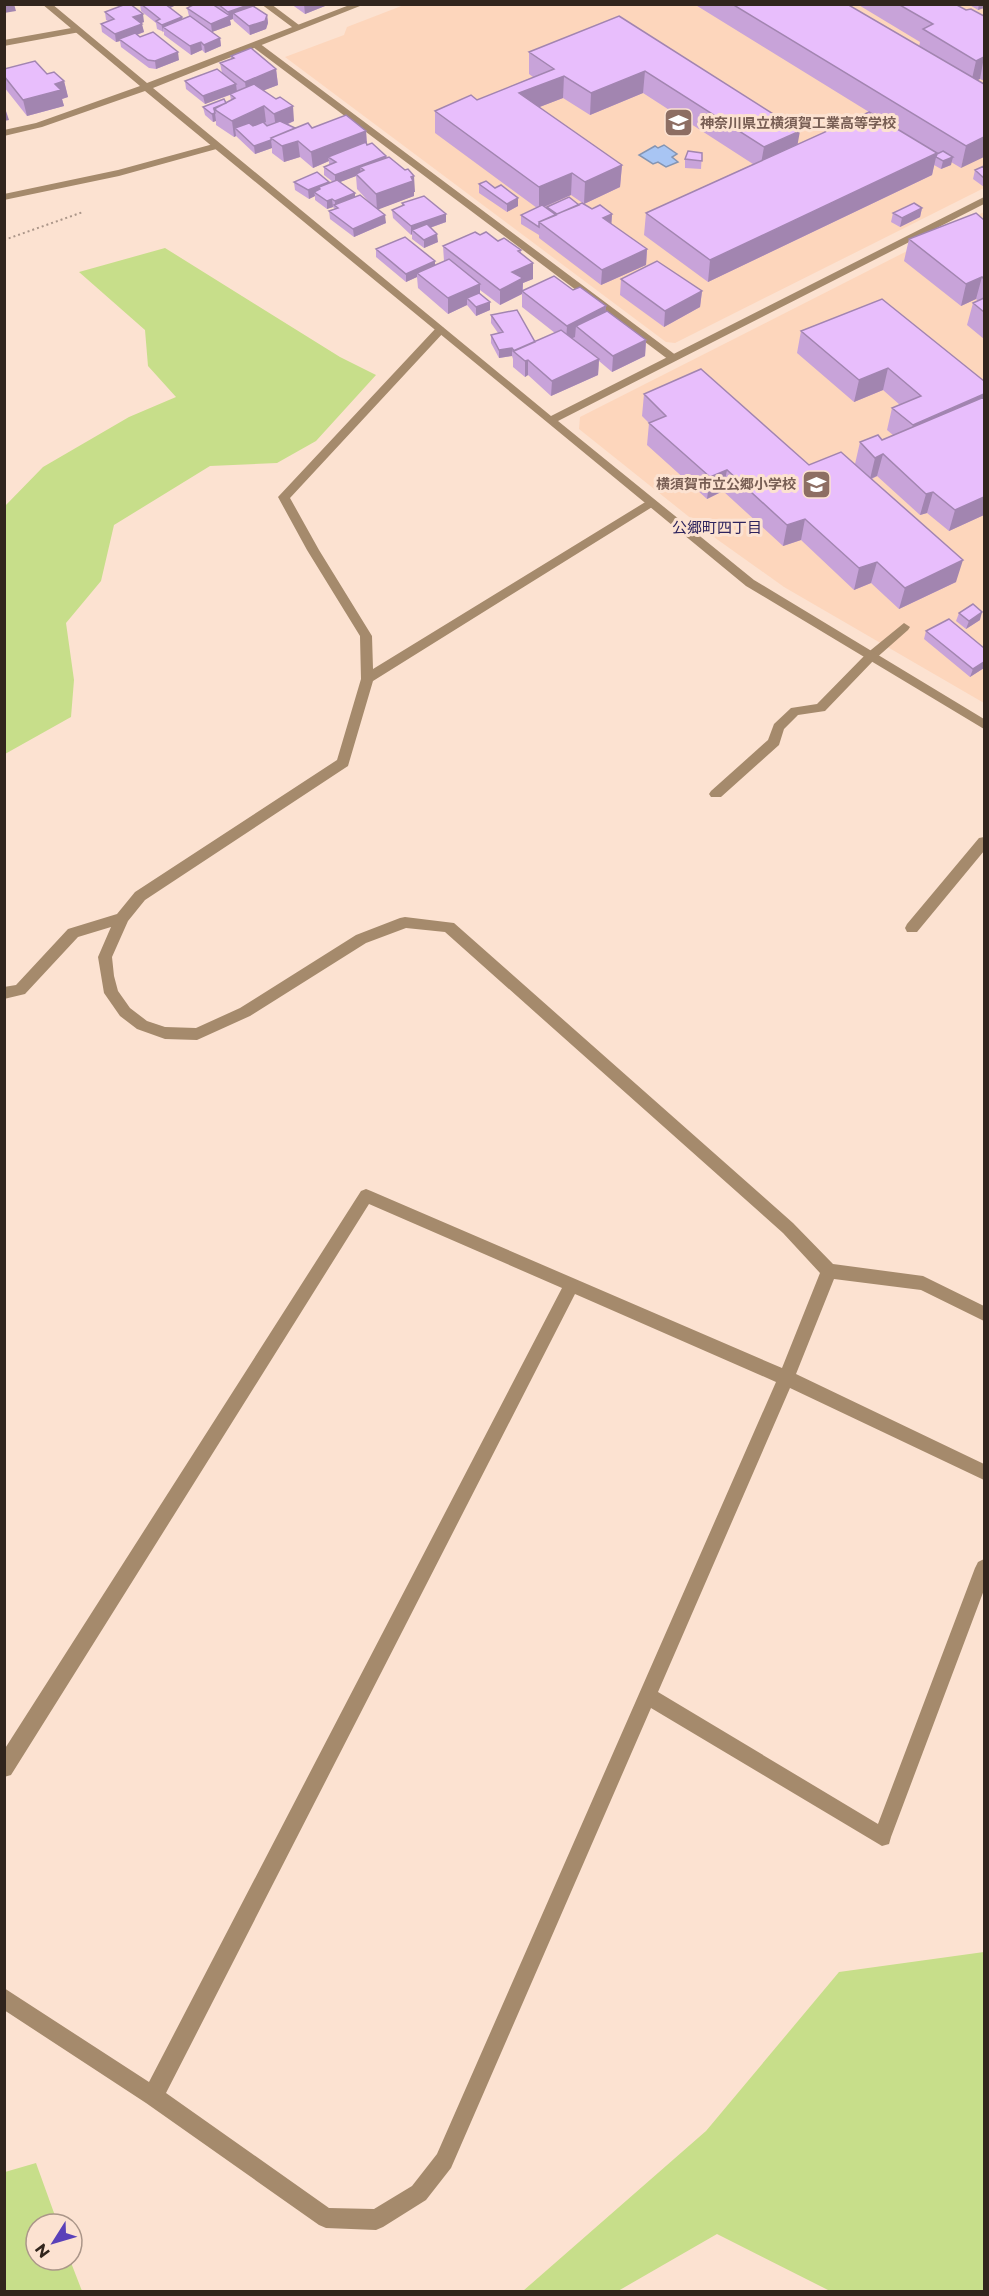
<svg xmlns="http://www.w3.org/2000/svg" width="989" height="2296" font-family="Montserrat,'Noto Sans JP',sans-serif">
	<rect width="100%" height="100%" fill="#fce2d1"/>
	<path fill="#fdd6bc" d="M404,5H984V188L675,343L666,342L285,57L344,35L347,27Z
		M984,212V703L784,587L718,540L579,429L580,417Z"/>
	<path fill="#c7de8a" d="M165,248L340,357L376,375L316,441L277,463L210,466L114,525L101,581L66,623L74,680L71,717L5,754V506L43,467L129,417L176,397L148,366L145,330L79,272Z
		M984,1952V2291H830L717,2234L618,2291H523L706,2131L839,1972Z
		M36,2163L58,2224H36V2260H70L82,2291H5V2172Z"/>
	<path fill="#a8c5f3" stroke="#8495b3" stroke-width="1.5" d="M664,145L677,154L672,157L678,162L666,167L658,162L653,164L639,155L655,146L658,148Z"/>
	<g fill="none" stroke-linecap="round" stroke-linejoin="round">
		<path stroke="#ab9689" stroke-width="2" stroke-dasharray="2 3" stroke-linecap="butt" d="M4,240L83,212"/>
		<path fill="#a58a6c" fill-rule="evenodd" d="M77,27L81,30L80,32L4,46V40Z
			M904,623L910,627L908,630L874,660L825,711L798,715L784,729L779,745L721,797H711L709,794L711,791L768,740L774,724L791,708L817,704L866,654Z"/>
		<path fill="#a58a6c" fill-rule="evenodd" d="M261,4H271L303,28L296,30Z
			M253,43H259L677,356V360H669L253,47Z
			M217,143L222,146L220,148L119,176L4,200V194L118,170Z
			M440,327L444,328V332L290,498L319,550L372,636L373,669L647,501L651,500L657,504L373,681L348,766L145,900L128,921L112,957L114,976L118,991L130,1008L147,1021L165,1027L196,1028L240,1008L356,935L400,918L405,917L454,923L793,1223L833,1264L923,1276L984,1306V1321L921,1290L834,1279L796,1374L984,1464V1480L790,1388L658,1692L878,1824L975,1568L978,1562L984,1559V1590L891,1837L889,1844L882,1846L651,1708L451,2168L426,2200L383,2227L376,2230L326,2228L319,2225L146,2103L4,2010V1988L149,2082L562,1288L369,1204L11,1775L4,1777V1750L361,1191L366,1189L371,1191L782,1368L820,1273L783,1233L445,932L406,928L366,943L250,1016L197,1040L165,1039L137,1029L120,1016L104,993L98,957L111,927L78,937L25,994L4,999V987L16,985L68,929L117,914L135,892L337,760L361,679L360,636L307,550L278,497L436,328ZM575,1294L776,1382L437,2154L412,2186L374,2209L329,2208L166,2093Z
			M984,837V851L917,932H907L905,928L907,924L979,838Z"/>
		<path fill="#a58a6c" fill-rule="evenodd" d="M42,4H52L147,83L352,4H365L153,88L551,416L984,197V204L558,421L754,580L984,719V729L746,586L145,91L42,127L4,136V130L36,123L140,86Z"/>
	</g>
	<path fill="#c8a3d9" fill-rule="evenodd" d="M140,4H178L170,8L182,19L189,16L187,8L195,4H255V8L267,15L268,23L266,29L250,35L234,21L233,19L230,20L231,25L212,32L220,38L221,46L205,53L202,50L191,55L164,35V32L157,29L156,23L141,11Z
		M291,4H330L305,14Z
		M694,4H847L919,47L920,42L857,4H955L966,10L984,16V81L980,79L977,80L984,84L961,168L951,162V165L941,169L934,165L932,175L708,282L644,235L646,213L753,164L643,93L590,115L563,98L539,107L622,165L620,187L584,204L571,195L545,207L547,209V207L579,205L612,214L611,224L647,249L646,265L601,285L539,238V235L521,224V215L537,208L435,133V111L477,100L533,77L529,74V52L619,16L798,144L869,112Z
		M968,4H984V8L978,10Z
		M105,12L144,22L141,23L144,32L137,35L179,60L156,69L149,68L121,47L120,41L116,42L102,32L101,24L108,21L106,20Z
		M231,56L276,69L278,85L264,90L294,121L288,124L295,128H312L366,131L367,145L386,156L387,158L415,192H414V196L378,209L386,223L354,237L330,219L329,211L335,209L333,207L327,209L315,200V196L309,199L295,190L294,182L329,183L333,182L324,175V167L329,165V161L313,168L300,157L284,162L272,153V148L255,154L236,136L234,137L216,125V121L213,122L205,115L203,107L226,103L231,100L230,95L205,104L186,89L185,81L222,73L220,63L231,59ZM356,176L357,189L372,205L355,197V193L340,182Z
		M4,69L47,74L64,81L68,97L62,99L64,106L27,116L4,87Z
		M702,153L701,169L685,168V159Z
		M984,166V187L973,179L975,170Z
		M479,184L518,206L507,212L479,193Z
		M402,203L446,214V222L430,228L438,242L424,248L412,239V234L411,235L393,218L392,210L402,206Z
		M922,208L920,217L900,227L891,222L893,213Z
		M984,220V339L967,325L973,303L978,301L976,299L961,306L904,261L909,239Z
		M480,235L521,250V254L533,263V279L523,283V291L573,290L606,306L605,312L646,340L645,356L612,372L599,361L598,375L551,396L528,375L525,377L513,367V359L512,356L499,358L491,343V335L498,333L491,323V315L535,342L555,333L522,307V294L500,305L480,290V294L490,310L476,316L467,305L448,314L418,288L417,277L406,282L376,257V249L435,261V265L444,261L443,246Z
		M621,279L702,291L700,307L664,327L620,295Z
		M882,299L984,515L949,531L927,513L920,515L877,476L872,479L956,582L899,609L871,583L854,590L801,540L783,546L723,491L707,499L647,445L649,423L642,416L644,394L809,465L855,464L860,442L882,440L893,435L887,430L892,408L900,405L883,390L854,402L797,353L801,331Z
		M959,613L980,620L966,629L956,621Z
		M926,631L984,648V668L970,677L924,639Z"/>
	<path fill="#a285b0" d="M4,4H14L16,11L4,13Z
		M169,4H178L170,8Z
		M251,4H255V11L233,13V19L230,20L231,25L212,32L211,24L229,17L228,12Z
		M304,4H330L305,14Z
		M979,4H984V8L978,10Z
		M143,14L144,22L134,26L133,17Z
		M267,15L268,23L266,29L250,35L249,26Z
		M182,17L183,25L163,27V33L162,25Z
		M142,24L144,32L122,40L119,39L120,41L116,42L115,34Z
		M220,38L221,46L205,53L204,45Z
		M201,42L202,50L191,55L190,46Z
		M178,52L179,60L156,69L155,61Z
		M984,57L980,79L971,83L976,61Z
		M276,69L278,85L247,97L245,82Z
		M645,71L643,93L590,115L591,93Z
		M564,76L563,98L519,115V93Z
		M64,81L68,97L62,99L64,106L27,116L23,100L55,84Z
		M236,84L237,92L205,104L203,96Z
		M4,105L9,120L4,121Z
		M264,106L266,122L241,133L235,128L236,136L234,137L232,121Z
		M293,106L294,121L276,129L274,114Z
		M215,113L216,121L213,122L212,114Z
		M366,131L367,146L328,157L329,161L313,168L311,152Z
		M800,131L796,153L760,169L764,147Z
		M984,137V157L961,168L966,146Z
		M271,140L272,148L255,154L254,146Z
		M298,141L300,157L284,162L282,146Z
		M937,153L932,175L708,282L710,260Z
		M386,156L387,164L364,170L360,167L361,174H356V176L335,184V175Z
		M953,157L951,165L941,169L943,161Z
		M622,165L620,187L584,204L585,182Z
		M572,173L571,195L539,209V187Z
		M414,176L415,192H414V196L377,210L376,194Z
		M329,182V190L320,189L319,187V194L314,192L315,196L309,199L308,190Z
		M355,193V201L338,208L335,205V201Z
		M518,198V206L507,212V204Z
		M332,199L333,207L327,209V201Z
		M922,208L920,217L900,227L902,218Z
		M446,214V222L415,233L412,230V234L411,235V226Z
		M612,214L611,230L603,218Z
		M385,215L386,223L354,237L353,229Z
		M437,234L438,242L424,248V240Z
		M647,249L646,265L601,285L602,270Z
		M435,261V270L417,273V277L406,282V274Z
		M533,263V279L523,283L522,294L500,305V290L512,272Z
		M982,277L976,299L961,306L966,284Z
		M480,284V300L467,298V305L448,314V298Z
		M702,291L700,307L664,327L665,311Z
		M490,302V310L476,316V307Z
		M606,306L605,322L576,326L575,337L566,341L567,326Z
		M646,340L645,356L612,372L613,356Z
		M512,348V356L499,358V350Z
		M599,359L598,375L551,396L552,381Z
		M528,360V375L525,377V361Z
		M888,368L883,390L854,402L859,380Z
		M984,394V414L907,447L913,425Z
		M883,454L877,476L870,479L875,458Z
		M727,470L723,491L707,499L710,477Z
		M933,492L927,513L920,515L926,494Z
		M984,497V515L949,531L955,510Z
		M805,519L801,540L783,546L787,525Z
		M963,560L956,582L899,609L905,588Z
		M877,562L871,583L854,590L859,568Z
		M982,612L980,620L966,629L969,621Z
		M984,662V668L970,677L973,669Z"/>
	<path fill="#e8befc" stroke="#a285b0" stroke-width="1.5" d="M126,4H130L143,14L133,17L142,24L115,34L101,24L114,19L105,12Z
		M141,4H165L182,17L162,25L156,21L160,19Z
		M195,4H212L230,16L211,24L187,8Z
		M218,4H251L228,12Z
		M732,4H847L984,84V137L966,146Z
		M898,4H955L966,10L971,9L984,16V57L976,61L923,29L933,24Z
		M253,6L267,15L265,21L249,26L233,13Z
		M190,16L220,38L204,45L201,42L190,46L163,27Z
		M619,16L800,131L764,147L645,71L591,93L564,76L519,93L622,165L585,182L572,173L539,187L435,111L471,95L477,100L554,69L529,52Z
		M153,32L178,52L155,61L148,60L119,39L135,33L140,37Z
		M251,48L276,69L245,82L220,63L234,58L231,56Z
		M35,61L47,74L54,72L64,81L55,84L61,90L23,100L4,76V69Z
		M217,69L236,84L203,96L185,81Z
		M254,84L276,99L280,97L293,106L274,114L264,106L232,121L214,109L235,98L230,94Z
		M224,99L226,103L214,108L215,109H214L215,113L212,114L203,107Z
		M869,112L937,153L710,260L646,213Z
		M346,115L366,131L311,152L298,141L282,146L271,138L308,123L312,128Z
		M280,121L295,128L271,138V140L254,146L235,128L249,123L253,126L263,122L267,126Z
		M366,142L367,145L372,143L386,156L335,175L324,167L336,162L328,157Z
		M688,151L702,153V161L685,159Z
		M943,151L953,157L943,161L936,157L937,154Z
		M389,157L405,170L408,169L414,176L411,177L413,181L376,194L356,174L364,170L360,167Z
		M984,166V178L975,170Z
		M317,172L329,182L308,190L294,182Z
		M337,180L355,193L335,201L332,199L327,201L314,192L320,189L319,187Z
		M486,181L495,188L501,185L518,198L507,204L479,184Z
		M360,195L385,215L353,229L329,211L338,208L334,205Z
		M424,196L446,214L411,226L392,210L404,205L402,203Z
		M569,197L579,205L557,214L547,207Z
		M582,203L592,209L600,205L612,214L603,218L647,249L602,270L539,222Z
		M914,203L922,208L902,218L893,213Z
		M542,205L556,215L539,222V227L521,215Z
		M976,213L984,220V279L982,277L966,284L909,239Z
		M427,224L437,234L424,240L412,230Z
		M475,232L480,235L486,232L498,241L504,238L521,250L518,251L533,263L512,272L523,278L500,290L443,246Z
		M405,237L435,261L406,274L376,249Z
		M449,259L480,284L448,298L417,273Z
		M657,261L702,291L665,311L621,279Z
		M554,276L573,290L580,287L606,306L567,326L522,291Z
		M479,293L490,302L476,307L467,298Z
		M984,298V312L973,303Z
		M882,299L984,381V394L913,425L892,408L921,396L888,368L859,380L801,331Z
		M517,310L535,342L514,351L512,348L499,350L491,335L503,332L491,315Z
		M607,311L646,340L613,356L576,326Z
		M561,330L599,359L552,381L528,360L525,361L513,351Z
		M701,369L809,465L841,452L963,560L905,588L877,562L859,568L805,519L787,525L727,470L710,477L649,423L666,416L644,394Z
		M984,397V497L955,510L933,492L926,494L883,454L875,458L860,442L878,435L882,440Z
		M973,604L982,612L969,621L959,613Z
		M949,619L984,648V662L973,669L926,631Z"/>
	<defs>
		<symbol id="school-square" viewBox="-11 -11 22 22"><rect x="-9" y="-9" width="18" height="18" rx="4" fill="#8d6e63" stroke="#fce2d1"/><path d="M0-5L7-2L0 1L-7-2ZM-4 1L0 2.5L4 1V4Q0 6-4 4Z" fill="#fff"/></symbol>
	</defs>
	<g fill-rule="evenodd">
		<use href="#school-square" x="662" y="106" width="33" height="33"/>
		<use href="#school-square" x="800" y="468" width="33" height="33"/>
	</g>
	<g text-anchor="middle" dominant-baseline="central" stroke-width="6" stroke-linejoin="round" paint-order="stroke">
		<g font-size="14" font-weight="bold" fill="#785e54" stroke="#fce2d1" text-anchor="start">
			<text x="700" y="123">神奈川県立横須賀工業高等学校</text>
			<text x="796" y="484" text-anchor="end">横須賀市立公郷小学校</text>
		</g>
		<g font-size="15" fill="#2d235d" stroke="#fce2d1">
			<text x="717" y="527">公郷町四丁目</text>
		</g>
	</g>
	<rect width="989" height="2296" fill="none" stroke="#31251d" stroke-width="12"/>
	<g transform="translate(54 2242) rotate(233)"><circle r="28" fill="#fce2d1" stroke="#ab9689" stroke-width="1.5"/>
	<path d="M0-4.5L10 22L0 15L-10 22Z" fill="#5a41b9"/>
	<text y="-9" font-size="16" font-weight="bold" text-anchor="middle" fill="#31251d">N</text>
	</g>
</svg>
